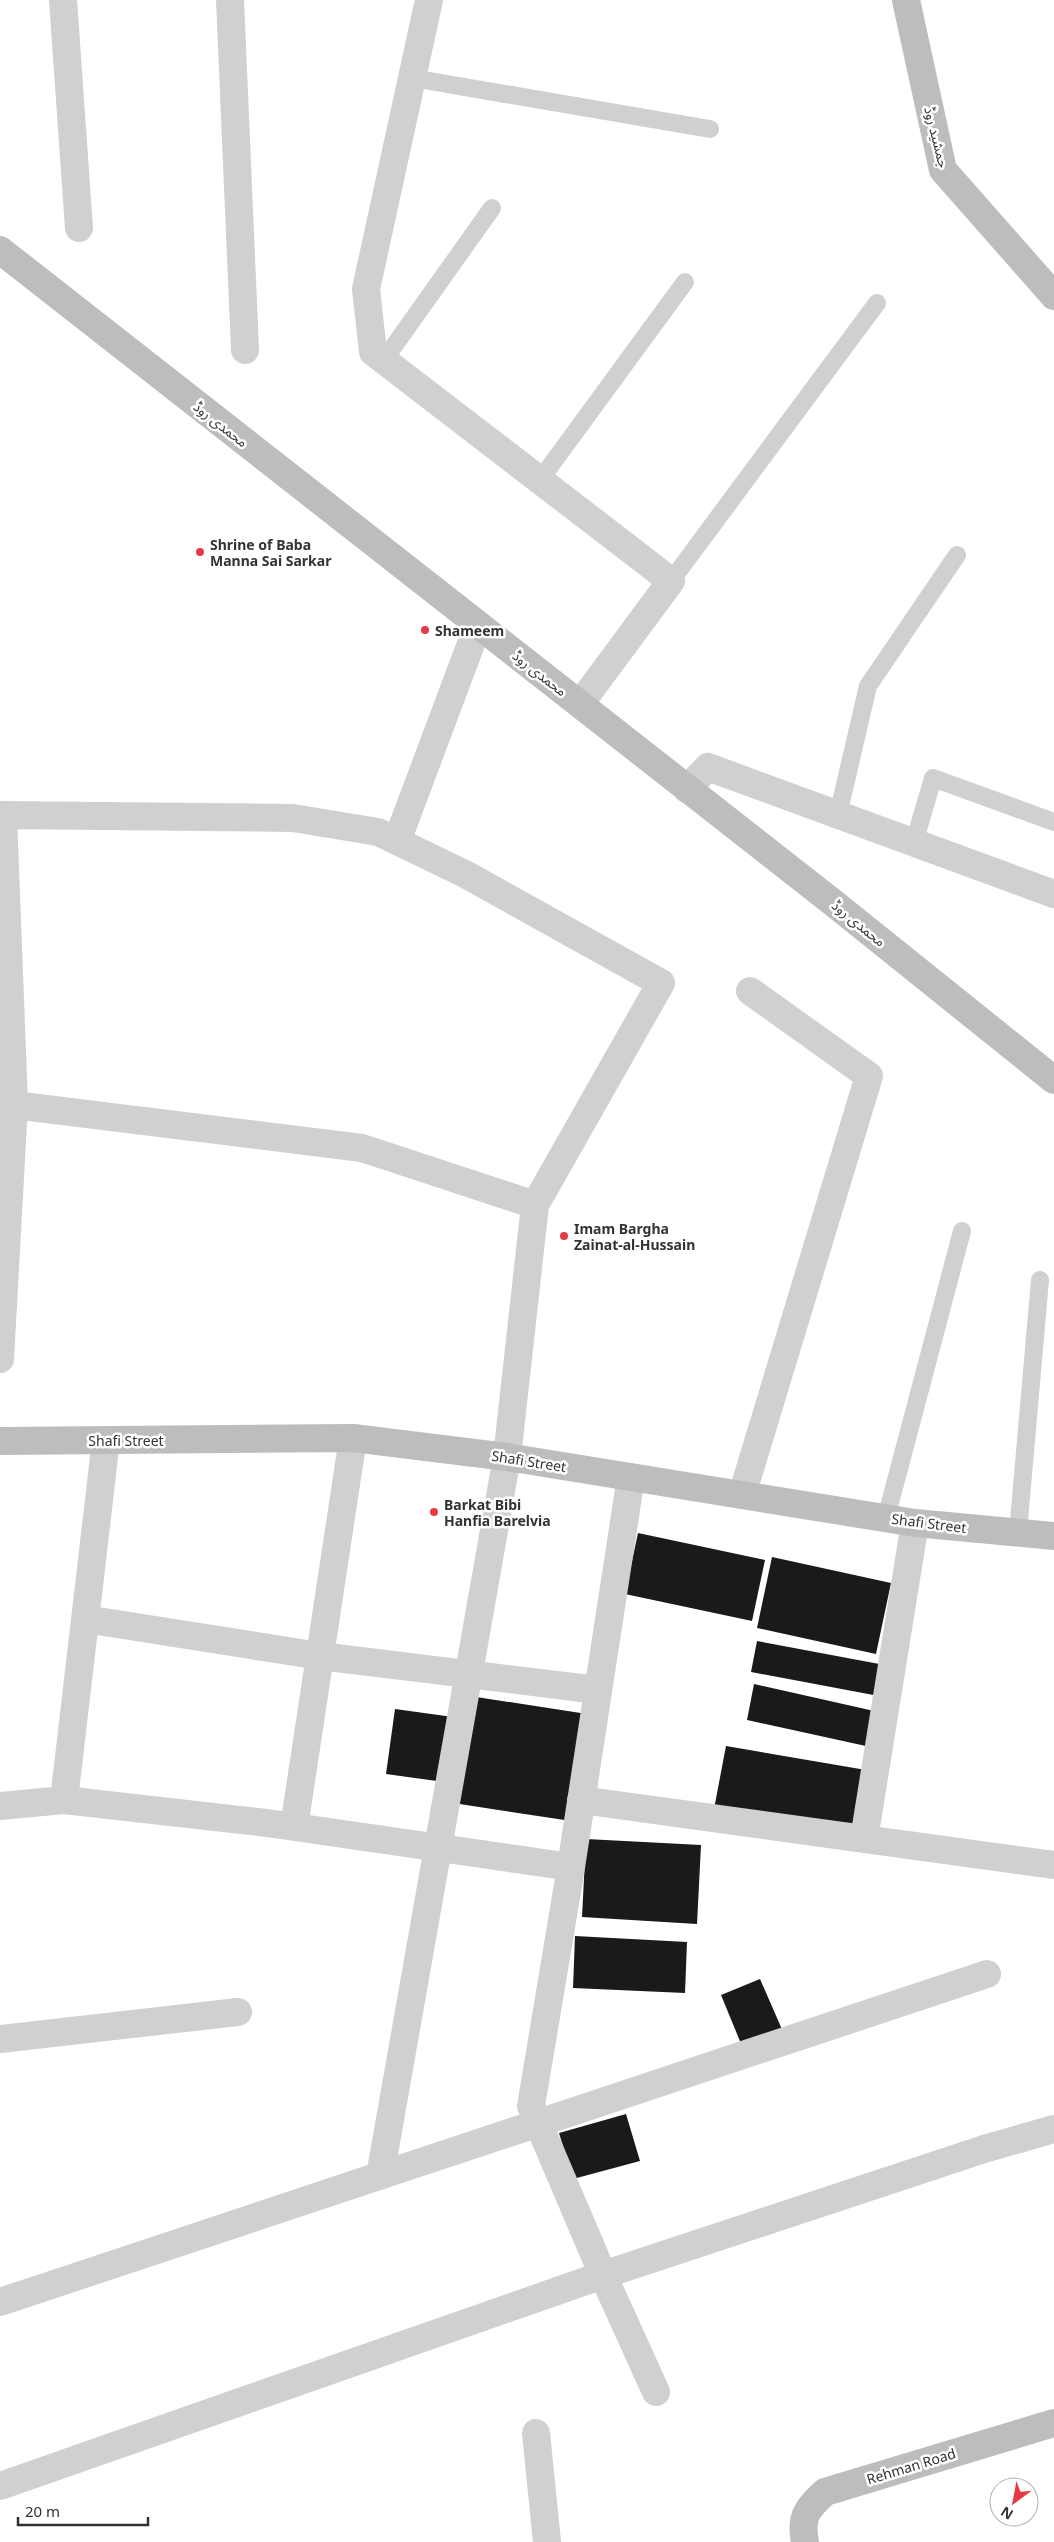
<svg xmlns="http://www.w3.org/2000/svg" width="1054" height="2542" font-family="'Noto Sans','Noto Sans Arabic',sans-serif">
	<rect width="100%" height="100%" fill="#fff"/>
	<path fill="#1a1a1a" d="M638,1533L765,1560L752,1621L625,1594Z
		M772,1557L891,1583L876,1654L757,1628Z
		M757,1641L890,1666L884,1697L751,1672Z
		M754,1684L883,1713L875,1748L747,1720Z
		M470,1696L587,1714L571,1821L453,1803Z
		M395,1709L453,1717L444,1782L386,1774Z
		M726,1746L866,1770L854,1833L714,1809Z
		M586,1839L701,1845L697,1924L582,1917Z
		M575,1936L687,1942L685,1993L573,1988Z
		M760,1979L784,2034L744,2051L721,1995Z
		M626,2114L640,2161L573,2179L559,2133Z"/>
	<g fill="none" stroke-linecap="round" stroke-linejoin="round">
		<path stroke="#d0d0d0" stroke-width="18" d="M412,78L710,129
			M384,360L492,208
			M540,480L685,282
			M671,581L877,303
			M838,815L868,686L957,555
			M914,843L933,778L1054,822
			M886,1518L962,1231
			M1018,1532L1040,1280"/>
		<path stroke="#d0d0d0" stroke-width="28" d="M63,0L79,228
			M230,0L245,350
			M429,0L366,289L373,352L671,581L580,704
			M687,789L708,767L1054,894
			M0,815L293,818L378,832L465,874L661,983L535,1205L507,1457L380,2176
			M397,841L478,625
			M14,1105L362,1148L535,1205
			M0,1359L14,1105L3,815
			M631,1477L571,1867L531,2106L603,2275L656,2392
			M742,1495L869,1076L750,991
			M85,1619L320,1656L598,1690
			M64,1800L106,1440
			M581,1800L1054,1865
			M0,1806L64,1800L267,1823L571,1867
			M294,1827L353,1438
			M864,1839L915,1523
			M0,2039L238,2012
			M0,2302L987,1974
			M536,2433L547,2542
			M0,2486L603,2275L984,2149L1054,2129"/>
		<path stroke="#bdbdbd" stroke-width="28" d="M906,0L943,170L1054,296
			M0,250L831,901L1054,1080
			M0,1441L353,1438L507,1457L915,1523L1054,1536
			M805,2542C800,2516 807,2509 825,2492L1054,2423"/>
	</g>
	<g fill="#e63946" stroke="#fff" stroke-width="2">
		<circle cx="200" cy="552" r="5"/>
		<circle cx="425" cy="630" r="5"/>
		<circle cx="564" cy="1236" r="5"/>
		<circle cx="434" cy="1512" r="5"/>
	</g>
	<g text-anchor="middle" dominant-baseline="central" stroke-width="5" stroke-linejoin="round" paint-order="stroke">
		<g font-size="14" fill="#333" stroke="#fff">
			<text transform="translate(937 137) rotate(76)">جمشید روڈ</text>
			<text transform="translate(221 424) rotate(38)">محمدی روڈ</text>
			<text transform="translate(540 673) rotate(38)">محمدی روڈ</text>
			<text transform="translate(859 923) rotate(39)">محمدی روڈ</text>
			<text x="126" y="1440">Shafi Street</text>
			<text transform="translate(529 1461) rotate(9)">Shafi Street</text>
			<text transform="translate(929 1523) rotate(7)">Shafi Street</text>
			<text transform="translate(911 2466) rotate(-17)">Rehman Road</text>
		</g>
		<g font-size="14" font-weight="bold" fill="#333" stroke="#fff" text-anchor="start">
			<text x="210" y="544">Shrine of Baba<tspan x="210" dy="16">Manna Sai Sarkar</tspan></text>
			<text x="435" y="630">Shameem</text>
			<text x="574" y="1228">Imam Bargha<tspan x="574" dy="16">Zainat-al-Hussain</tspan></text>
			<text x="444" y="1504">Barkat Bibi<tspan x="444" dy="16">Hanfia Barelvia</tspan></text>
		</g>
	</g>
	<g transform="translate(1014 2502) rotate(212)"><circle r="24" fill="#ffffff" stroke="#adadad"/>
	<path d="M0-4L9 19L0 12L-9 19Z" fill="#e63946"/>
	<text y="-8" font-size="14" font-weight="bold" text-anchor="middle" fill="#333333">N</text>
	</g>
	<path d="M18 2517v8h130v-8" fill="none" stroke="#333333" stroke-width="2.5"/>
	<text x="25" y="2517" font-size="15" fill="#333333" stroke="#ffffff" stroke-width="4" paint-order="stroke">20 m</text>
</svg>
